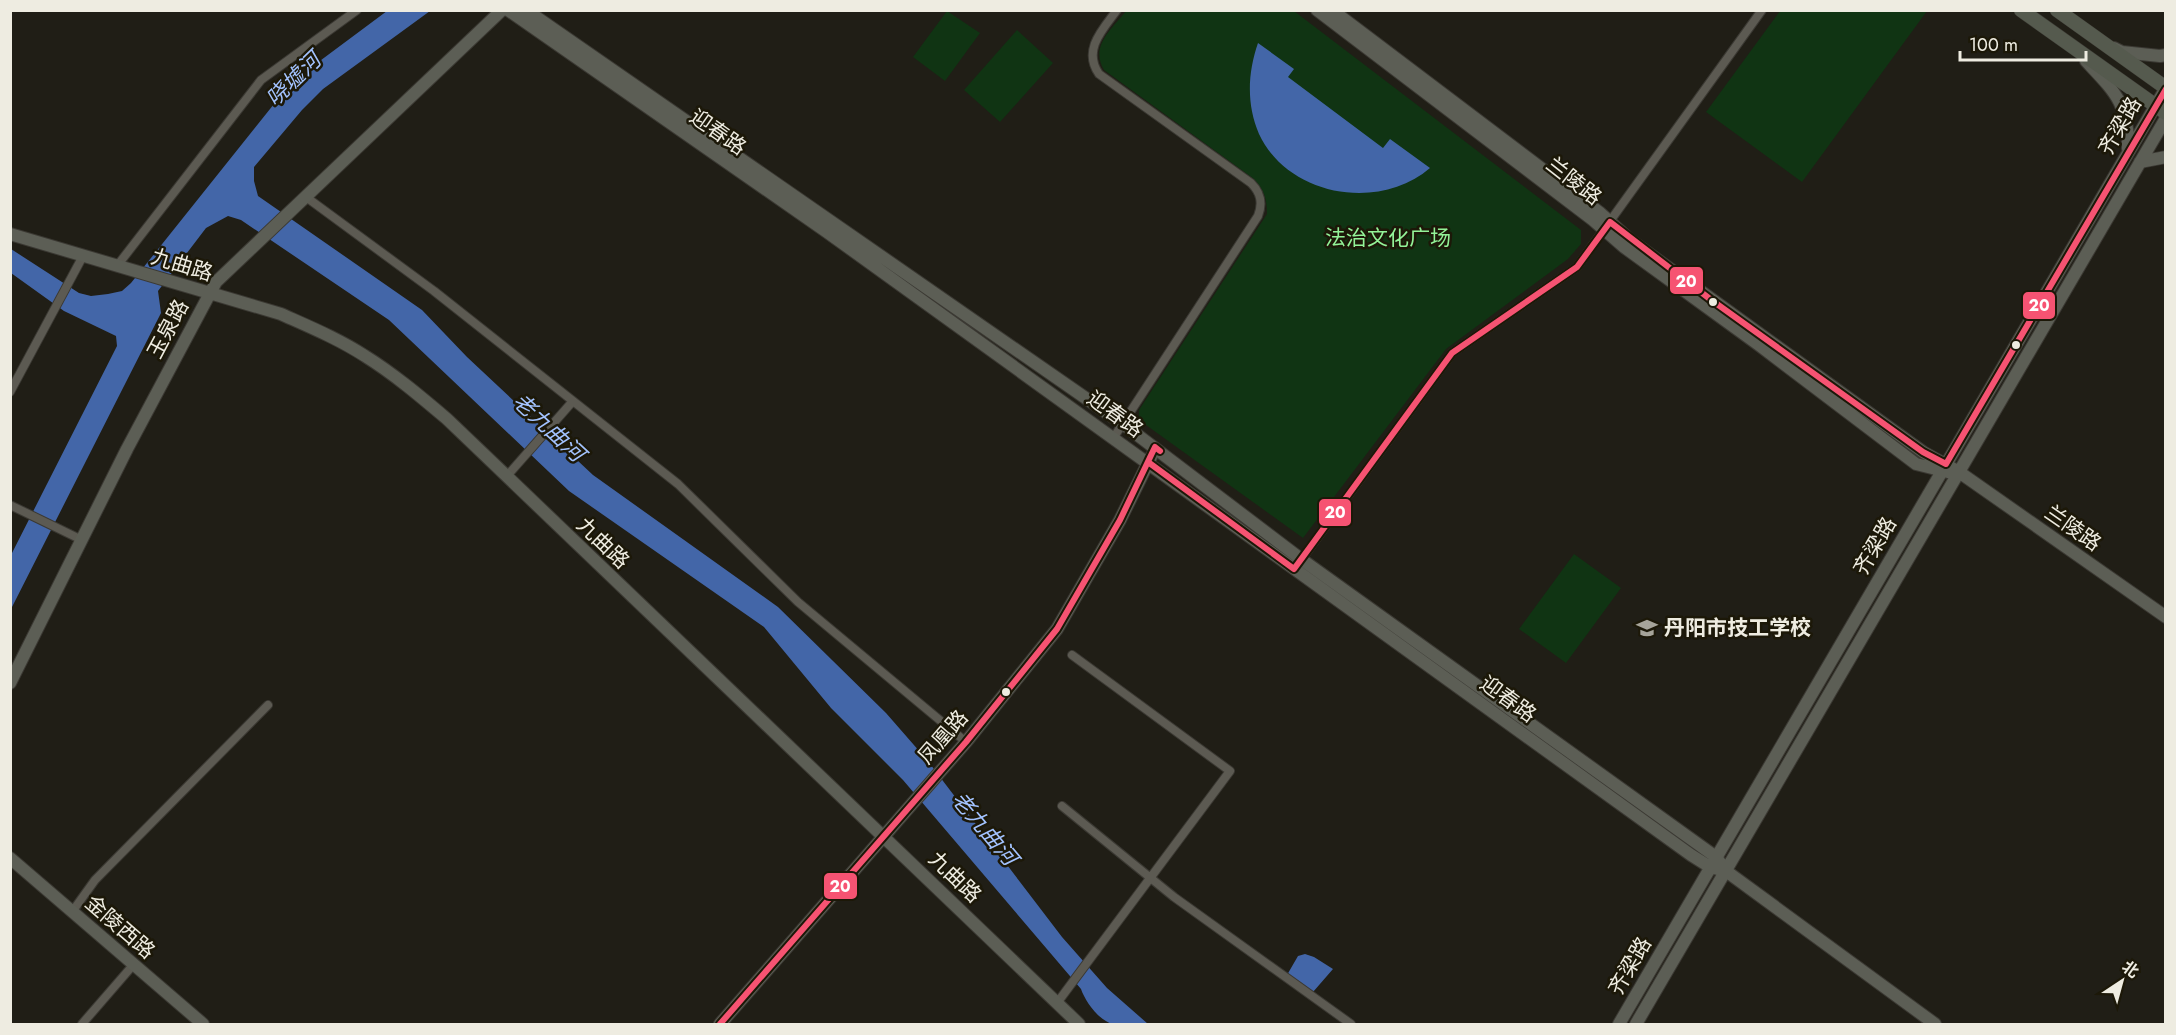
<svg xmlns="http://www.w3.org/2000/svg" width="2176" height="1035" font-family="Jost,'Noto Sans SC',sans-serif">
	<rect width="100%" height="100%" fill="#201e16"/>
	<path fill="#103413" d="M947,11L980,33L945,81L913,57Z
		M1126,11H1294L1581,230V244L1568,259L1446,349L1303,538L1139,420V410L1267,214C1267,198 1264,190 1254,179L1104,70C1090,46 1111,30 1126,11Z
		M1780,11H1927L1802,182L1706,112Z
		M1017,30L1053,63L1000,122L964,90Z
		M1574,554L1621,588L1566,663L1519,629Z"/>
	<path fill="#4366a8" d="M387,11H430L323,89L302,110L254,167V181L258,196L422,310L467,357L593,475L778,607L886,713L927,760L1062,937L1107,988L1148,1024C1138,1024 1124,1027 1113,1024C1099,1021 1085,1001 1081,989L903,780L831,708L764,627L569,491L389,320L241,220L228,216L206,228L158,291L161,313L11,609V555L117,346L116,336L64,311L11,273V249L79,293L91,296L108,294L122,291L131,283L274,104L305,72Z
		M1258,43L1294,69L1288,77L1383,148L1390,139L1430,168C1379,212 1288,196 1259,134C1246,104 1248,72 1258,43Z
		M1305,954L1314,957L1333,969L1313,992L1287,975L1298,956Z"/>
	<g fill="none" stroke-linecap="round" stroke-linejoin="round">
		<defs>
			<path id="street" d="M306,197L434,291L678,484L798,602L966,742
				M117,266L261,80L357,10
				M10,392L83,256
				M1114,437L1258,216C1263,203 1261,193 1251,183L1099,74C1082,50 1103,29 1117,10
				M506,477L573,401
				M10,505L82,540
				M1298,564L1452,353L1577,267L1762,10
				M1062,806L1174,897L1351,1024
				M72,912L95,880L268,705
				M1057,1003L1230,771L1072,655
				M82,1024L134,964"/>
			<path id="secondary" d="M508,10L827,232L1691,855L1710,867L1726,871L1935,1024
				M526,10L1123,424L1301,559L1716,857L1726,871
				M1317,10L1593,220L1624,247L1759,345L1916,464L1948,472
				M1332,10L1599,212L1630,240L1923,452L1959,472L2166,617
				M2114,48L2122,52L2160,56L2166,55
				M2086,61C2115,92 2129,104 2128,149
				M2140,162L2166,157
				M10,234L281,314C310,327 339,339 365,356C394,374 421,397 447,419L1079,1024
				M10,683L127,449L216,282L502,10
				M10,858L203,1024
				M720,1024L966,742L1057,629L1120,520L1151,457
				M1619,1024L2166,88
				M1636,1024L2166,118"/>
			<path id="primary" d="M2021,10L2166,113
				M2057,10L2166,88"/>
		</defs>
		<use href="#street" stroke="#3b3933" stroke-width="10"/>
		<use href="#secondary" stroke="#3b3933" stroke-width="14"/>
		<use href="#primary" stroke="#3b3933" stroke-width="15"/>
		<use href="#street" stroke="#5c5a52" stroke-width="8"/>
		<use href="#secondary" stroke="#5c5e55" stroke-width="12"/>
		<use href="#primary" stroke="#555a4e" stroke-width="14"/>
		<defs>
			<path id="bus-1" d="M1148,462L1294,569L1452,353L1577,267L1610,222L1710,299L1923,452L1946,464L2166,89
				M720,1024L966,742L1057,629L1120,520L1155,447L1160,451"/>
		</defs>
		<use href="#bus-1" stroke="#1c1808" stroke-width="10"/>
		<use href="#bus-1" stroke="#f65372" stroke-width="6"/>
	</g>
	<defs>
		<symbol id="school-bare" viewBox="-9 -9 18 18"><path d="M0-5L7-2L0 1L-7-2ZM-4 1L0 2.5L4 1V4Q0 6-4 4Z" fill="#a6a49a" stroke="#1c1808" stroke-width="2.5" paint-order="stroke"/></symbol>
	</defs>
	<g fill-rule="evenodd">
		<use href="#school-bare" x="1632" y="613" width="30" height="30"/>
	</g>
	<g fill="#eeece1" stroke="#1c1808" stroke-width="2">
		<circle cx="1713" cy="302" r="5"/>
		<circle cx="2016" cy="345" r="5"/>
		<circle cx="1006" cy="692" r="5"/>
	</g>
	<g text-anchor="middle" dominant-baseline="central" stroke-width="5" stroke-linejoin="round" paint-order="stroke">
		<g font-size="21" fill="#eeece1" stroke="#1c1808">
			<text transform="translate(2120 126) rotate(-60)">齐梁路</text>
			<text transform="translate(718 132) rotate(35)">迎春路</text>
			<text transform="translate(1574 181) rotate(38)">兰陵路</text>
			<text transform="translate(182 265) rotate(17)">九曲路</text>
			<text transform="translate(168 329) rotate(-62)">玉泉路</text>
			<text transform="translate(1115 414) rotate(36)">迎春路</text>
			<text transform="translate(2073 528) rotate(35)">兰陵路</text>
			<text transform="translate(603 543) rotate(44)">九曲路</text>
			<text transform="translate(1875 546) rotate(-60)">齐梁路</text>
			<text transform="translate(1508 699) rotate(36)">迎春路</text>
			<text transform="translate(943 737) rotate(-49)">凤凰路</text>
			<text transform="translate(955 877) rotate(44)">九曲路</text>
			<text transform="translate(120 927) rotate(41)">金陵西路</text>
			<text transform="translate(1630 966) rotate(-60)">齐梁路</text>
		</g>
		<g font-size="21" fill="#93f398" stroke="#1c1808">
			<text x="1388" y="238">法治文化广场</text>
		</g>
		<g font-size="21" font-weight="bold" fill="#eeece1" stroke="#1c1808" text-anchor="start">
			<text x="1664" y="628">丹阳市技工学校</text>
		</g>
		<g font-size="22" font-style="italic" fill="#a3c3ff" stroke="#1c1808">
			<text transform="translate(293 79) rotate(-44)">哓墟河</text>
			<text transform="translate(549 427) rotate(43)">老九曲河</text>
			<text transform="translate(985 828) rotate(50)">老九曲河</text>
		</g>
	</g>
	<g stroke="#1c1808" stroke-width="2">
		<rect x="1669" y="266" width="35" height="29" rx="6" fill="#f65372"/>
		<rect x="2022" y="291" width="34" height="29" rx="6" fill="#f65372"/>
		<rect x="1318" y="498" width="34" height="29" rx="6" fill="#f65372"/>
		<rect x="823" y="872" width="35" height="28" rx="6" fill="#f65372"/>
	</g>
	<g font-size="16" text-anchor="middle" font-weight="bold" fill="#fff">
		<text x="1686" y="287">20</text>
		<text x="2039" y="311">20</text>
		<text x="1335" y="518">20</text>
		<text x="840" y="892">20</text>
	</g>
	<rect width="2176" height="1035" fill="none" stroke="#eeece1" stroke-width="24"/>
	<g transform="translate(2122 981) rotate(36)" stroke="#1c1808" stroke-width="4.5" paint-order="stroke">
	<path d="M0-4.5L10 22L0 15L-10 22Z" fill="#eeece1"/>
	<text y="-9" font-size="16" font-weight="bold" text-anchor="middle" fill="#eeece1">北</text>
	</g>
	<path d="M1960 51v9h126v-9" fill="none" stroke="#eeece1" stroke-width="3"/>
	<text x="1969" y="51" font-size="18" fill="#eeece1" stroke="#1c1808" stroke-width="4.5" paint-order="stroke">100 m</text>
</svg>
